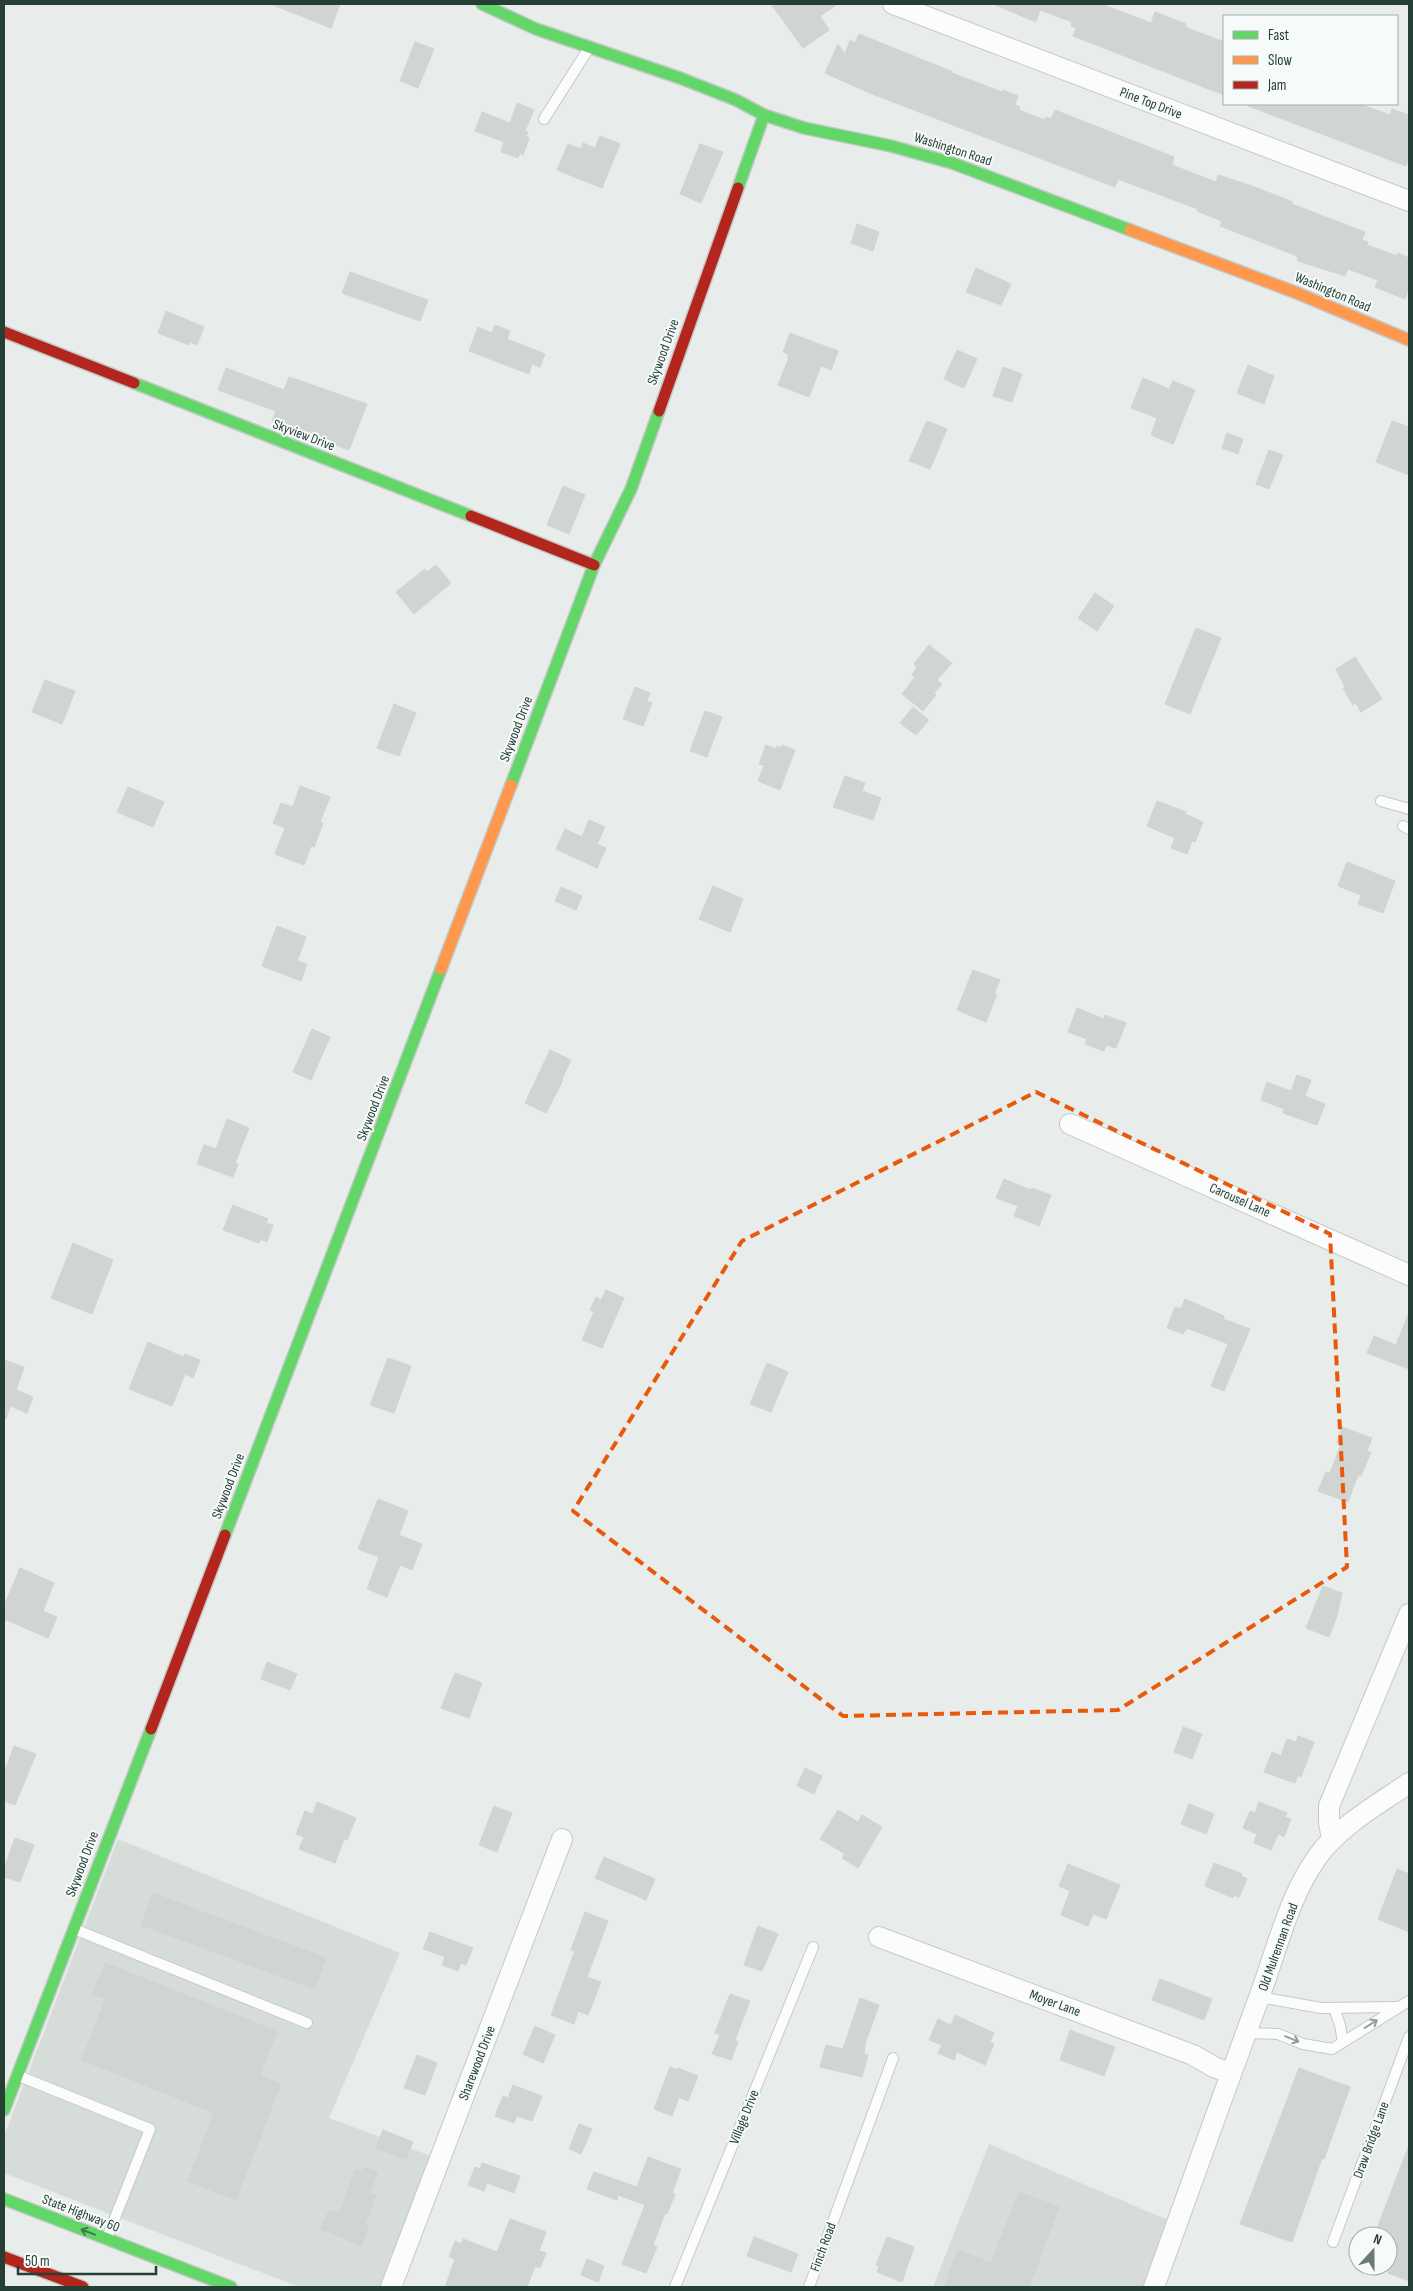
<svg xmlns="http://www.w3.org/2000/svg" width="1413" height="2291" font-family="'Sofia Sans Condensed',sans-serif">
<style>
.built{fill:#d6ddd9}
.building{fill:#d0d5d2;stroke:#d0d5d2}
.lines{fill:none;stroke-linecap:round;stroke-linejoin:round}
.lane-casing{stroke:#c5c9c7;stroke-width:12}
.street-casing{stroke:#c5c9c7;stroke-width:22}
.fast-casing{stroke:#c3c9c7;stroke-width:14}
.slow-casing{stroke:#c3c9c7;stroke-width:14}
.jam-casing{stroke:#c3c9c7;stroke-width:14}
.lane{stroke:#fcfcfc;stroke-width:10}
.street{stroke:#fcfcfc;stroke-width:20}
.fast{stroke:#63d668;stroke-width:11}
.slow{stroke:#ff974d;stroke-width:11}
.jam{stroke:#b3261e;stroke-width:11}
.oneway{stroke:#909e98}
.oneway2{stroke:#3e7b49}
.marked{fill:none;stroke:#e8590c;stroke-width:4;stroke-dasharray:10 6;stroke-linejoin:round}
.labels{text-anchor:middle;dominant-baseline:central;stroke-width:4;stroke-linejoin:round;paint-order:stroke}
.street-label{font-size:14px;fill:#253f35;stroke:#f6faf8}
</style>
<rect width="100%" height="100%" fill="#e8ecea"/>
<!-- built -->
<path class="built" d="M 118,1839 L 400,1953 L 329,2118 L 431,2156 L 381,2287 L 299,2287 L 4,2173 L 4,2136 Z
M 989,2144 L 1168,2220 L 1144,2287 L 933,2287 Z"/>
<!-- building -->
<path class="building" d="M 271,4 L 340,4 L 331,28 Z
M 771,4 L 838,4 L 820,16 L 829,30 L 803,48 Z
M 993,4 L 1101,4 L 1151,23 L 1155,12 L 1186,24 L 1185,27 L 1224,42 L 1224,95 L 1073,36 L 1076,28 L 1071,26 L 1072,22 L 1040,10 L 1036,22 Z
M 859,34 L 953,72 L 952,73 L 1002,92 L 1003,90 L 1018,96 L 1015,105 L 1020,107 L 1019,110 L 1045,120 L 1046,117 L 1051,119 L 1055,110 L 1174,157 L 1172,165 L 1216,182 L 1218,175 L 1252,186 L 1293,202 L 1292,204 L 1365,232 L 1362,240 L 1368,242 L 1367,245 L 1397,256 L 1398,253 L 1409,258 L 1409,287 L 1405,299 L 1375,287 L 1378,280 L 1348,269 L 1345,276 L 1298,261 L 1297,256 L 1220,226 L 1222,221 L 1197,211 L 1198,209 L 1118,179 L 1115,187 L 872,94 L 825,73 L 838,44 L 845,54 L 850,40 L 855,43 Z
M 415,42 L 434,49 L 418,88 L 400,81 Z
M 517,103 L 534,110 L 525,131 L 528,132 L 526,136 L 529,138 L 523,155 L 520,153 L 518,158 L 501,152 L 504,142 L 475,131 L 482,112 L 510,123 Z
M 1248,104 L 1359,104 L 1390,115 L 1392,109 L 1409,115 L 1409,158 L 1406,166 L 1248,106 Z
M 600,136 L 620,144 L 602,188 L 557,170 L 568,144 L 581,149 L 583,143 L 595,148 Z
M 700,144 L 723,152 L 701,203 L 680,194 Z
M 857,224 L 879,232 L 873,251 L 851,243 Z
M 976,268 L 1011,284 L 1001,305 L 966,292 Z
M 350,272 L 428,300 L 420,321 L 342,293 Z
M 166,311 L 204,327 L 197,345 L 190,342 L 189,345 L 158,333 Z
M 495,325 L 510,331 L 507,339 L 545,354 L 540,367 L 532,364 L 529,374 L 469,351 L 478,327 L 492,333 Z
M 790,333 L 838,351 L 831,370 L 821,366 L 809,397 L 778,385 L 788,360 L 788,354 L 783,352 Z
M 957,350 L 977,359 L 964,388 L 944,379 Z
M 1248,365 L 1274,376 L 1264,404 L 1237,393 Z
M 1003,367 L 1022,374 L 1012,402 L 993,396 Z
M 226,368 L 284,390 L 289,377 L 367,404 L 349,450 L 272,421 L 276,411 L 218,390 Z
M 1143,378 L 1169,389 L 1173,381 L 1195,390 L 1173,444 L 1151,435 L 1157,418 L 1131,408 Z
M 927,421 L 947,429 L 930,469 L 909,461 Z
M 1392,421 L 1409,427 L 1409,475 L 1376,462 Z
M 1227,433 L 1243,439 L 1238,454 L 1222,448 Z
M 1269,450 L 1283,455 L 1269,489 L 1256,484 Z
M 563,486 L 585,495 L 569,534 L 547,525 Z
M 436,565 L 451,583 L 414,614 L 396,592 L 425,569 L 427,572 Z
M 1095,593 L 1114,606 L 1097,631 L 1078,618 Z
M 1196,628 L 1221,638 L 1190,714 L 1165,704 Z
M 929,645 L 952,663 L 937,680 L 942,684 L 934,693 L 936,695 L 923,711 L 902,694 L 915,677 L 912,675 L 917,667 L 914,664 Z
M 1355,657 L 1382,699 L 1361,712 L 1356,703 L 1353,705 L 1343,688 L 1345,687 L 1336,669 Z
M 45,680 L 75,691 L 62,724 L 32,712 Z
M 635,687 L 650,693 L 647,701 L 652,703 L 643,726 L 623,719 Z
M 394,704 L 416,713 L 399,756 L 377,748 Z
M 913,707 L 929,720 L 916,735 L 900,723 Z
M 705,711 L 722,717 L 707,757 L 690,751 Z
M 766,745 L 776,749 L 777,746 L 781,748 L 782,745 L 795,750 L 780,790 L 758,781 L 764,765 L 759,764 Z
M 845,776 L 865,783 L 862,791 L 881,798 L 873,820 L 833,807 Z
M 300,786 L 330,797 L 320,822 L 323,823 L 314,847 L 311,846 L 304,865 L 275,854 L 285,828 L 273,823 L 281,803 L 293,807 Z
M 128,787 L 164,802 L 153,827 L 117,812 Z
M 1157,801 L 1186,812 L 1185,814 L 1203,822 L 1195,842 L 1192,841 L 1187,854 L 1171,848 L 1175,838 L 1147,826 Z
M 589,820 L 605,827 L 597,844 L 606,848 L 597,868 L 556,849 L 565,829 L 582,837 Z
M 1347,862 L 1395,881 L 1383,913 L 1358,904 L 1361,895 L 1338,886 Z
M 713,886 L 743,899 L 730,932 L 699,919 Z
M 561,887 L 582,896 L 576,910 L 555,901 Z
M 277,926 L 306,937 L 297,961 L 307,964 L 301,981 L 262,966 Z
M 973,970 L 1000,980 L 994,994 L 997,994 L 986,1022 L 957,1010 Z
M 1077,1008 L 1104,1019 L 1105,1015 L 1126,1023 L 1116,1048 L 1106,1045 L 1104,1051 L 1085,1044 L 1087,1039 L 1068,1032 Z
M 312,1029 L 330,1037 L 311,1080 L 293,1072 Z
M 550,1050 L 571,1060 L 562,1079 L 563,1080 L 546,1113 L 525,1103 Z
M 1297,1075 L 1311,1080 L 1305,1096 L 1325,1104 L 1317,1125 L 1283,1113 L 1284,1109 L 1261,1100 L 1267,1082 L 1291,1091 Z
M 227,1119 L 249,1128 L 235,1163 L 238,1164 L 233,1177 L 197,1164 L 204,1145 L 216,1149 Z
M 1004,1179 L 1031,1190 L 1032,1188 L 1051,1195 L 1039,1226 L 1014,1216 L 1018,1206 L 996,1198 Z
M 233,1205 L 268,1219 L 266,1223 L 273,1225 L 267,1242 L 260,1239 L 259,1243 L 223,1230 Z
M 73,1243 L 113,1260 L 92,1314 L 51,1298 Z
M 606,1290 L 624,1298 L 602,1348 L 582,1340 L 594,1312 L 590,1310 L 596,1297 L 601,1300 Z
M 1185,1299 L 1224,1316 L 1223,1319 L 1250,1329 L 1224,1391 L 1211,1386 L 1228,1344 L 1187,1328 L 1183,1334 L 1167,1328 L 1175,1307 L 1181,1309 Z
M 1408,1315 L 1409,1369 L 1367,1353 L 1374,1336 L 1396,1345 Z
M 148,1342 L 184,1357 L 185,1354 L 200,1360 L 193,1378 L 185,1374 L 172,1406 L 129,1389 Z
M 388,1358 L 411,1366 L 394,1413 L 370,1405 Z
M 4,1360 L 24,1367 L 16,1390 L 33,1397 L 27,1413 L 10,1406 L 6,1419 L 4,1418 Z
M 767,1363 L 788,1372 L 771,1412 L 750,1404 Z
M 1342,1427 L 1372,1438 L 1367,1451 L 1371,1452 L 1361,1476 L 1358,1475 L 1348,1502 L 1318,1491 L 1326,1472 L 1330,1473 L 1341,1444 L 1337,1443 Z
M 378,1499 L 408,1511 L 399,1535 L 422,1544 L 412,1570 L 400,1565 L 387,1597 L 367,1589 L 379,1557 L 358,1549 Z
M 20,1568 L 54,1583 L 43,1611 L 57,1617 L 48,1638 L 4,1619 L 4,1606 Z
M 1323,1586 L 1342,1593 L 1337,1616 L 1329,1637 L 1306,1628 Z
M 267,1662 L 297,1674 L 290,1690 L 261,1679 Z
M 455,1673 L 482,1683 L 469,1718 L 441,1708 Z
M 1183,1727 L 1202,1734 L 1192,1759 L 1174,1752 Z
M 1298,1736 L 1314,1742 L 1301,1777 L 1298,1775 L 1295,1783 L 1264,1772 L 1272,1752 L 1281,1756 L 1287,1739 L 1296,1742 Z
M 14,1746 L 36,1754 L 15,1805 L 4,1801 L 4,1773 Z
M 805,1768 L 822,1776 L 814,1794 L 797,1786 Z
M 317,1802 L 356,1818 L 347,1840 L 344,1839 L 335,1863 L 299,1849 L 304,1837 L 296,1834 L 305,1811 L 313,1814 Z
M 1259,1802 L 1287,1813 L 1285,1817 L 1291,1819 L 1284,1837 L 1278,1834 L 1271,1850 L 1254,1843 L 1257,1834 L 1243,1828 L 1250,1811 L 1255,1813 Z
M 1189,1804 L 1214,1814 L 1206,1834 L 1181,1824 Z
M 494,1806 L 512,1813 L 497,1852 L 479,1845 Z
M 838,1810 L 858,1822 L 862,1815 L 882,1827 L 858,1868 L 842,1858 L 845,1854 L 820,1839 Z
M 15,1838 L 34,1845 L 20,1882 L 4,1877 L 4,1868 Z
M 604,1857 L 655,1879 L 646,1900 L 595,1878 Z
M 1214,1863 L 1242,1874 L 1241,1876 L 1247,1879 L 1239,1897 L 1234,1895 L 1233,1898 L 1205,1886 Z
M 1068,1864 L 1120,1885 L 1106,1919 L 1093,1914 L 1088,1926 L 1061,1915 L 1070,1891 L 1059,1886 Z
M 1397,1869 L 1409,1874 L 1409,1932 L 1378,1919 Z
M 153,1893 L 326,1958 L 314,1989 L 141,1925 Z
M 585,1912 L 608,1921 L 587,1977 L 601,1982 L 588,2015 L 578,2011 L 574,2024 L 551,2015 L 575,1951 L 571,1950 Z
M 758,1926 L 778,1934 L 762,1971 L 744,1965 Z
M 430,1932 L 473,1948 L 466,1965 L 461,1963 L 458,1971 L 442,1965 L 445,1957 L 423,1949 Z
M 105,1963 L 277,2031 L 260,2076 L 281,2084 L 236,2200 L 188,2181 L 214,2113 L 82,2060 L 105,1999 L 93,1994 Z
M 1160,1979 L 1212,1999 L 1204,2020 L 1152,2000 Z
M 730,1994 L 750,2001 L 735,2040 L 738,2042 L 731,2060 L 712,2054 L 720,2035 L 715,2033 Z
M 860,1998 L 879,2005 L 865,2044 L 864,2054 L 868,2055 L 862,2077 L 820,2067 L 826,2045 L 843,2049 Z
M 955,2015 L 994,2033 L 990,2042 L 994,2044 L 985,2065 L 957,2052 L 954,2060 L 938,2053 L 942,2045 L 929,2040 L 938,2019 L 951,2025 Z
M 535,2026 L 555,2035 L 543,2063 L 523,2054 Z
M 1070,2030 L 1115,2047 L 1104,2076 L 1060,2060 Z
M 417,2055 L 437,2063 L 425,2095 L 404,2088 Z
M 670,2067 L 678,2070 L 678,2068 L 698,2076 L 688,2101 L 679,2097 L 672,2116 L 654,2109 Z
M 1299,2068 L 1350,2087 L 1324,2159 L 1322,2158 L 1292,2242 L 1240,2224 Z
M 513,2085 L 542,2096 L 532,2121 L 517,2116 L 514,2123 L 495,2116 L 503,2096 L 508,2098 Z
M 579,2124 L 592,2129 L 581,2154 L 569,2149 Z
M 383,2130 L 413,2142 L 406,2159 L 376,2148 Z
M 1408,2148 L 1409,2148 L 1409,2281 L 1388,2273 L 1388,2236 L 1374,2236 Z
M 648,2157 L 681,2169 L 672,2193 L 675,2194 L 667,2214 L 665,2213 L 653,2245 L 657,2247 L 646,2273 L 622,2264 L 645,2205 L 618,2195 L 617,2200 L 587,2189 L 594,2172 L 637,2187 Z
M 482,2163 L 520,2176 L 514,2193 L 487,2183 L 484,2191 L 468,2185 L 475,2167 L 480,2169 Z
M 363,2167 L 378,2172 L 370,2193 L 376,2195 L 365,2225 L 369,2227 L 361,2246 L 321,2229 L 329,2210 L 339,2214 L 355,2170 L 362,2172 Z
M 1019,2192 L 1059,2207 L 1029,2287 L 944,2287 L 958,2250 L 991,2263 Z
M 510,2219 L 546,2232 L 539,2251 L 546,2253 L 540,2268 L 535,2266 L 527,2287 L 445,2287 L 455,2259 L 449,2257 L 455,2241 L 461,2244 L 463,2239 L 497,2252 Z
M 754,2237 L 798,2254 L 791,2272 L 747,2256 Z
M 887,2237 L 914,2247 L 902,2282 L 877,2272 L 879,2266 L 876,2265 Z
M 587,2259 L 604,2266 L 598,2282 L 581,2275 Z"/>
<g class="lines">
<defs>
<path id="lane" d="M 544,119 L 589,48
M 1381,801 L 1409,809
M 1403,826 L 1409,829
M 74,1929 L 307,2023
M 1259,1997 L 1321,2008 L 1397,2007
M 1334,2008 L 1340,2025 L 1343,2042
M 1244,2033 L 1278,2034 L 1303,2044 L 1332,2049 L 1409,2001
M 19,2076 L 150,2129 L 107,2238
M 1333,2242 L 1409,2037
M 675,2287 L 813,1947
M 809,2287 L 893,2058"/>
<path id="street" d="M 893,4 L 1409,201
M 1070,1124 L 1409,1275
M 1332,1839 L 1329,1822 L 1329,1806 L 1409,1614
M 879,1937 L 1193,2055 L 1214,2067 L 1230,2073
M 391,2287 L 562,1839
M 1154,2287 C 1189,2190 1224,2092 1260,1995 C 1277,1949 1289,1896 1318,1856 C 1341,1825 1377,1805 1409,1783"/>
<path id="fast" d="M 482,4 L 536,29 L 680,78 L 736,100 L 764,115 L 804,128 L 891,146 L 952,163 L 1130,230
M 738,188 L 764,115
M 134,383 L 471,516
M 511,785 L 594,565 L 631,489 L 659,411
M 225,1535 L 441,969
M 4,2110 L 151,1729
M 4,2199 L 231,2287"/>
<path id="slow" d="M 1130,230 L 1297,293 L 1409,340
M 441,969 L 511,785"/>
<path id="jam" d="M 4,332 L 134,383
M 659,411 L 738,188
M 471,516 L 594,565
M 151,1729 L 225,1535
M 4,2257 L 83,2287"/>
</defs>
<!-- lane casing -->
<use href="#lane" class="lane-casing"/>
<!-- street casing -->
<use href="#street" class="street-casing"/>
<!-- fast casing -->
<use href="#fast" class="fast-casing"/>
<!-- slow casing -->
<use href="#slow" class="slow-casing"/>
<!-- jam casing -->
<use href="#jam" class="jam-casing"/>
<!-- lane -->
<use href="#lane" class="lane"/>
<!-- street -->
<use href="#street" class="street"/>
<!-- fast -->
<use href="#fast" class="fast"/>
<!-- slow -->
<use href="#slow" class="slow"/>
<!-- jam -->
<use href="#jam" class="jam"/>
</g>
<!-- one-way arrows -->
<defs><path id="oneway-shaft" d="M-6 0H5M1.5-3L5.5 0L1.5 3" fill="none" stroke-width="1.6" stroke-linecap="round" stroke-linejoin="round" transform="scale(1.25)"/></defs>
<g class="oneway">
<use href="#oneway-shaft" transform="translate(1371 2024) rotate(-32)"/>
<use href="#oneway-shaft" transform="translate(1292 2039) rotate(22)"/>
</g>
<use class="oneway2" href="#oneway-shaft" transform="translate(88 2232) rotate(-159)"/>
<!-- marked area -->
<path class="marked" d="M 1036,1092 L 1330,1234 L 1347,1567 L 1118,1710 L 843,1716 L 573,1511 L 742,1241 Z"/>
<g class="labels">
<!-- street labels -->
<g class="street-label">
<text transform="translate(1151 103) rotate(21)">Pine Top Drive</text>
<text transform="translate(953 149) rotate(18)">Washington Road</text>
<text transform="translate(1333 292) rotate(23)">Washington Road</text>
<text transform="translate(663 352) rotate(-70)">Skywood Drive</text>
<text transform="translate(304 435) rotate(21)">Skyview Drive</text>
<text transform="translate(516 729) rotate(-69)">Skywood Drive</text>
<text transform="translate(373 1108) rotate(-69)">Skywood Drive</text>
<text transform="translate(1240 1200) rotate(24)">Carousel Lane</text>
<text transform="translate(228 1486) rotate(-69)">Skywood Drive</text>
<text transform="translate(82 1864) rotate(-69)">Skywood Drive</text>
<text transform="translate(1278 1947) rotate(-70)">Old Mulrennan Road</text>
<text transform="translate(1055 2003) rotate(20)">Moyer Lane</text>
<text transform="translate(477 2063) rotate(-69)">Sharewood Drive</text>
<text transform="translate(744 2117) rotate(-68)">Village Drive</text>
<text transform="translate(1371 2140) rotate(-70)">Draw Bridge Lane</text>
<text transform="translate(81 2213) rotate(21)">State Highway 60</text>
<text transform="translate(823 2247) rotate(-70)">Finch Road</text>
</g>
</g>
<!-- border -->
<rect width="1413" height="2291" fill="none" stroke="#253f35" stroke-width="10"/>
<!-- legend -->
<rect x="1223" y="15" width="175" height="90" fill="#f6faf8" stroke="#a2afaa"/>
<rect x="1233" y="31" width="25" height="8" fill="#63d668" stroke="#a2afaa"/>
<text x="1268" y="40" font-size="15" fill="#253f35">Fast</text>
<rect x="1233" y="56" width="25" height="8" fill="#ff974d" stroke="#a2afaa"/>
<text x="1268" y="65" font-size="15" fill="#253f35">Slow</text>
<rect x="1233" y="81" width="25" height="8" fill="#b3261e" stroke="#a2afaa"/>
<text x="1268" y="90" font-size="15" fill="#253f35">Jam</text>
<!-- north arrow -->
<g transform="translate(1373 2251) rotate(21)"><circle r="24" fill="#f6faf8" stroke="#a2afaa"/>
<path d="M0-4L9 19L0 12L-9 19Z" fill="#697c74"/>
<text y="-8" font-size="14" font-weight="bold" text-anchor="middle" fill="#253f35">N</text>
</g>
<!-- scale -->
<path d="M18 2266v8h138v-8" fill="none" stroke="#253f35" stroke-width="2.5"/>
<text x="25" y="2266" font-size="15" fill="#253f35" stroke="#f6faf8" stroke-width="4" paint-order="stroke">50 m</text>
</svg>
